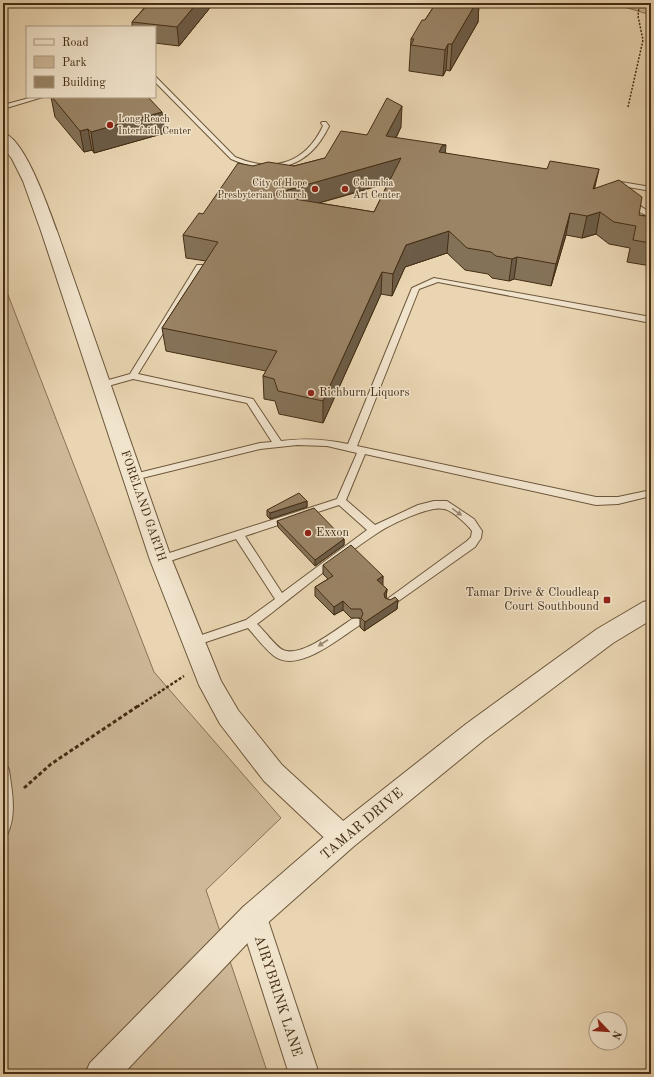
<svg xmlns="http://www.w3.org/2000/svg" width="654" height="1077" font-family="'Old Standard TT',serif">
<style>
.green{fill:#cdb897;stroke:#887255}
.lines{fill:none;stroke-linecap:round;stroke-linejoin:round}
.service-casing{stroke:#6d573b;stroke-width:2}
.minor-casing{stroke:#6d573b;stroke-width:2}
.tertiary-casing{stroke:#6d573b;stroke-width:2}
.path-far2{stroke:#442d13;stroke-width:1.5;stroke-dasharray:2 1.5;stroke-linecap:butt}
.path-far1{stroke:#442d13;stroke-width:2.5;stroke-dasharray:3 2;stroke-linecap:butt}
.path{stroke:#442d13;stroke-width:3;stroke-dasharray:4 2.5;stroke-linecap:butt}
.service{fill:#f1e4cd;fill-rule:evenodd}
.minor{fill:#f1e4cd;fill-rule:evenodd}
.tertiary{fill:#f1e4cd;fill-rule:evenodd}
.wall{fill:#847258;stroke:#442d13;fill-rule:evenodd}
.shaded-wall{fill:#6c5c47;stroke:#442d13}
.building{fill:#9a8466;stroke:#442d13;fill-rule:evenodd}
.oneway{fill:#9a8870}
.poi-dot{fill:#8f2418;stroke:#f1e4cd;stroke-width:1.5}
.labels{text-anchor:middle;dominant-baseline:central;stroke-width:3;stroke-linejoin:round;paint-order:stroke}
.far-poi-label{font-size:10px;fill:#442d13;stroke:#f1e4cd;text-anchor:start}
.poi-label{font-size:12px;fill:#442d13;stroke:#f1e4cd;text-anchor:start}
.street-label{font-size:12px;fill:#442d13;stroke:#f1e4cd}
.near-street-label{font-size:14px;fill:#442d13;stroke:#f1e4cd}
</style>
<rect width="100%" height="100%" fill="#e9d5b2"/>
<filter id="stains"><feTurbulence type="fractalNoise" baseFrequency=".005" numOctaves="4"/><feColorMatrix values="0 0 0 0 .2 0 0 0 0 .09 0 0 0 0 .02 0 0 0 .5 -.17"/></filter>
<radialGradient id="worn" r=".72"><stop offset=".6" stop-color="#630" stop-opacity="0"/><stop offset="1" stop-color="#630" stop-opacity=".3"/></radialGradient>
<!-- green -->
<path class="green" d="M 611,3 L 651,3 L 651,15 Z
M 3,282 L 154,672 L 281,818 L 206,890 L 268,1074 L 3,1074 Z"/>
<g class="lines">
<defs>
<path id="service" d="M 155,76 L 235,157 C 273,173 305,164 323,126 L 321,123 L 322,122 L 326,122 L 329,126 C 309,169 272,177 231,159 L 155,82 Z
M 33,97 L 43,97 L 3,109 L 3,105 Z
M 621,182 L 651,187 L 651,191 L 628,187 C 631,200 639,207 651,212 L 651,217 C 635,212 624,201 620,184 Z
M 197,265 L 203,265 L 204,267 L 138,374 L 253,399 L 281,441 C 304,438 325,439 348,444 L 412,288 L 434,278 L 651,317 L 651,323 L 438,282 L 419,289 L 357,446 L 596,497 L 618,497 L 651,490 L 651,496 L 618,504 L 596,505 L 365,454 L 346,500 L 375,525 L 418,505 L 434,501 L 447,501 L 474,519 L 482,531 L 481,538 L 475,547 L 390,607 L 386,606 L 385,603 L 386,600 L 467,541 L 471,537 L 472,531 C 468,525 452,510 444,509 C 430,505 389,525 376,534 C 335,561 297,594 257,624 C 264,630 276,647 283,650 C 301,658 337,629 352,619 L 356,618 L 360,619 L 361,622 L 360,625 C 339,638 298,674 274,656 C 264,648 256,637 248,628 L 194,646 L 190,645 L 189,642 L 190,639 L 246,620 L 275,599 L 236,539 L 161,564 L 157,563 L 156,560 L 157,557 L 337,499 L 357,453 L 327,446 L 297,445 L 260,449 L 134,480 L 131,479 L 129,477 L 131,475 L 134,474 L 260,443 L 272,442 L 247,403 L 133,379 L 101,388 L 97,385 L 98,383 L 130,374 ZM 339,505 L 367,530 L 282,593 L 245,536 Z
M 3,765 L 7,766 L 9,770 C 12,792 17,814 7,835 L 3,837 Z"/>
<path id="minor" d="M 3,133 C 25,138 49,210 57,231 L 172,560 L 221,681 L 238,710 L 282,765 L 352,829 L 356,838 L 352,847 L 343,850 L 334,847 L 264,781 L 220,724 L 199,685 L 150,560 L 41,231 L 23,181 L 12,159 L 3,147 Z
M 253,903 L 263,907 L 267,917 L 319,1074 L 289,1074 L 239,917 L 243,907 Z"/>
<path id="tertiary" d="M 651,600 L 651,620 L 613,643 L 484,740 L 353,847 L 263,927 L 123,1074 L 85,1074 L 90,1063 L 243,907 L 333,829 L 466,724 L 597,629 L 643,602 Z"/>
</defs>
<!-- service casing -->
<use href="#service" class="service-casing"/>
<!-- minor casing -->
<use href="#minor" class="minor-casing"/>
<!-- tertiary casing -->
<use href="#tertiary" class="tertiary-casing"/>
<!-- path-far2 -->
<path class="path-far2" d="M 628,107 L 643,40 L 638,16 L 639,7 L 642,3"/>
<!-- path-far1 -->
<path class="path-far1" d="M 137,707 L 184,676"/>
<!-- path -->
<path class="path" d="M 24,788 L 51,764 L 138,706"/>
<!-- service -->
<use href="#service" class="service"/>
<!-- minor -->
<use href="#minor" class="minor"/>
<!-- tertiary -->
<use href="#tertiary" class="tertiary"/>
</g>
<!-- wall -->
<path class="wall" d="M 144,3 L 213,3 L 213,4 L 179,46 L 155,43 L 155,27 L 132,27 L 132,22 L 145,7 Z
M 436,3 L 479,3 L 478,22 L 450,71 L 446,70 L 443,76 L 409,71 L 411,39 L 425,20 Z
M 51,97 L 165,133 L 94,153 L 92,150 L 84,152 L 55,117 Z
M 401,127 L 396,138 L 445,153 L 595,188 L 639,215 L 651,217 L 651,266 L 627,262 L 630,248 L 609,244 L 596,234 L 582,238 L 566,235 L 551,286 L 514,279 L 509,281 L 492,278 L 488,274 L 465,270 L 447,253 L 405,267 L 392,296 L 381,294 L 323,423 L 279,414 L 275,401 L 264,399 L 263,376 L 266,371 L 166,351 L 162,328 L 206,261 L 186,258 L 183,235 L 203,214 L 253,166 L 294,166 L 325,158 L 367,135 ZM 388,183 L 374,212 L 319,203 L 344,196 Z
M 307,501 L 307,507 L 270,519 L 267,516 L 267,510 Z
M 277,521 L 344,539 L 344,545 L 315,566 L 278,527 Z
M 323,565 L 383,576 L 382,585 L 387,589 L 386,598 L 390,600 L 398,600 L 397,609 L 364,631 L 360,627 L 360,618 L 351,618 L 343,610 L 334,615 L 315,596 L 315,587 L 328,579 L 323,574 Z"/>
<!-- shaded-wall -->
<path class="shaded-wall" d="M 197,3 L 213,3 L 213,4 L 179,46 L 177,27 Z
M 476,3 L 479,3 L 478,22 L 450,71 L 452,44 Z
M 448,44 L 446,70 L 443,76 L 445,50 Z
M 402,106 L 401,127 L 385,158 L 386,136 Z
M 162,112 L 165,133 L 94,153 L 91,132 Z
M 88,129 L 92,150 L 84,152 L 80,131 Z
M 446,145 L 444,167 L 439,152 L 442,146 Z
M 401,158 L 400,179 L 271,217 L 270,195 Z
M 599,169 L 594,191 L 593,189 Z
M 600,212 L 596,234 L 582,238 L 587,216 Z
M 570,213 L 566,235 L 551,286 L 556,264 Z
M 449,231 L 447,253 L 405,267 L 392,296 L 393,274 L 406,245 Z
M 517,257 L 514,279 L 509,281 L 512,259 Z
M 382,272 L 381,294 L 323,423 L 323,401 Z
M 307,501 L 307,507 L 270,519 L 270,513 Z
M 344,539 L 344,545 L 315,566 L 315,560 Z
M 383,576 L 383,585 L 376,589 L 377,580 Z
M 387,589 L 386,598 L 384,603 L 384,594 Z
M 398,600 L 397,609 L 364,631 L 365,622 Z
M 343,601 L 343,610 L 334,615 L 334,607 Z"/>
<!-- building -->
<path class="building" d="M 149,3 L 197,3 L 177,27 L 132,22 Z
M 436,3 L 476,3 L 452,44 L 448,44 L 445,50 L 411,45 L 414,39 L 411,39 L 422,20 L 425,20 Z
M 52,97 L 148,97 L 162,112 L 91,132 L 88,129 L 80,131 Z
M 387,98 L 402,106 L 386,136 L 446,145 L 442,146 L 439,152 L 547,169 L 550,161 L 599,169 L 593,189 L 619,180 L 642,197 L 639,215 L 651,217 L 651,243 L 633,240 L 636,226 L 614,222 L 600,212 L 587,216 L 570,213 L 556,264 L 517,257 L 512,259 L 496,256 L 491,252 L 467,248 L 449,231 L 406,245 L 393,274 L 382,272 L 323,401 L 278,391 L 274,379 L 263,376 L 277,351 L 162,328 L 218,242 L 183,235 L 199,213 L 203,214 L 238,163 L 253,166 L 268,162 L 294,166 L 325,158 L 341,131 L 367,135 ZM 401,158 L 374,212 L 270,195 Z
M 299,493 L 307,501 L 270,513 L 267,510 Z
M 314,508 L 344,539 L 315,560 L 277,521 Z
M 351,545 L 383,576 L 377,580 L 387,589 L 384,594 L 385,598 L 390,600 L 395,597 L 398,600 L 365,622 L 361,618 L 363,614 L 361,609 L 351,609 L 343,601 L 334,607 L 315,587 L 333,576 L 323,565 Z"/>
<!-- one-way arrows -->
<defs><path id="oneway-solid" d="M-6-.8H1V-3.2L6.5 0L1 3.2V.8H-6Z"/></defs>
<g class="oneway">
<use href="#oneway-solid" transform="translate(457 512) rotate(36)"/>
<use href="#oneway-solid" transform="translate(323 643) rotate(147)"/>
</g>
<!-- markers -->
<g class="poi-dot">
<circle cx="110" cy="125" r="4"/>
<circle cx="315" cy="189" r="4"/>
<circle cx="345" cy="189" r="4"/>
<circle cx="311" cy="393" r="4"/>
<circle cx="308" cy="533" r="4"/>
<rect x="603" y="596" width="8" height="8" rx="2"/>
</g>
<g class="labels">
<!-- far-poi labels -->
<g class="far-poi-label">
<text x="118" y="119">Long Reach<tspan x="118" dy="12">Interfaith Center</tspan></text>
<text x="307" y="183" text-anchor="end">City of Hope<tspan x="307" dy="12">Presbyterian Church</tspan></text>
<text x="353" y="183">Columbia<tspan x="353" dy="12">Art Center</tspan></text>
</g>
<!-- poi labels -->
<g class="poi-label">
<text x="319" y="393">Richburn Liquors</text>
<text x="316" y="533">Exxon</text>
<text x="599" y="593" text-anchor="end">Tamar Drive &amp; Cloudleap<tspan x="599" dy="14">Court Southbound</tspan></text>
</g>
<!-- street labels -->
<g class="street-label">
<text transform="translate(143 506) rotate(71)">FORELAND GARTH</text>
</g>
<!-- near-street labels -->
<g class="near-street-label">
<text transform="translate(362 824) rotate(-40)">TAMAR DRIVE</text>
<text transform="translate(278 996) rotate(72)">AIRYBRINK LANE</text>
</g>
</g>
<!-- margin -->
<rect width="654" height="1077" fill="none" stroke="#e9d5b2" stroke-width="16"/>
<rect x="4" y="4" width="646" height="1069" fill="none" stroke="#442d13" stroke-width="2"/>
<rect x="8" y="8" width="638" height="1061" fill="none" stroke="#442d13"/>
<!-- legend -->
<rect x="26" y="26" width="130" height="72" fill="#f1e4cd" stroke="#ac9b83"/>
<rect x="34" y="39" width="20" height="6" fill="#f1e4cd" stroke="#ac9b83"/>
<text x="62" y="46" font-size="12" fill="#442d13">Road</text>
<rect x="34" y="56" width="20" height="12" fill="#cdb897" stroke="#ac9b83"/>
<text x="62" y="66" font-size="12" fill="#442d13">Park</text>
<rect x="34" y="76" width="20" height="12" fill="#9a8466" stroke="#ac9b83"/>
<text x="62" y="86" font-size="12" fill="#442d13">Building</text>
<!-- north arrow -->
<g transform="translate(608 1031) rotate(115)"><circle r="19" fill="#f1e4cd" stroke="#ac9b83"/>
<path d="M0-3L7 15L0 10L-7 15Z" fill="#8f2418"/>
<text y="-6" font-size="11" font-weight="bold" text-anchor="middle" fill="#442d13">N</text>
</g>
<rect width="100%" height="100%" filter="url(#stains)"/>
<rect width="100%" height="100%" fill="url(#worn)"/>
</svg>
